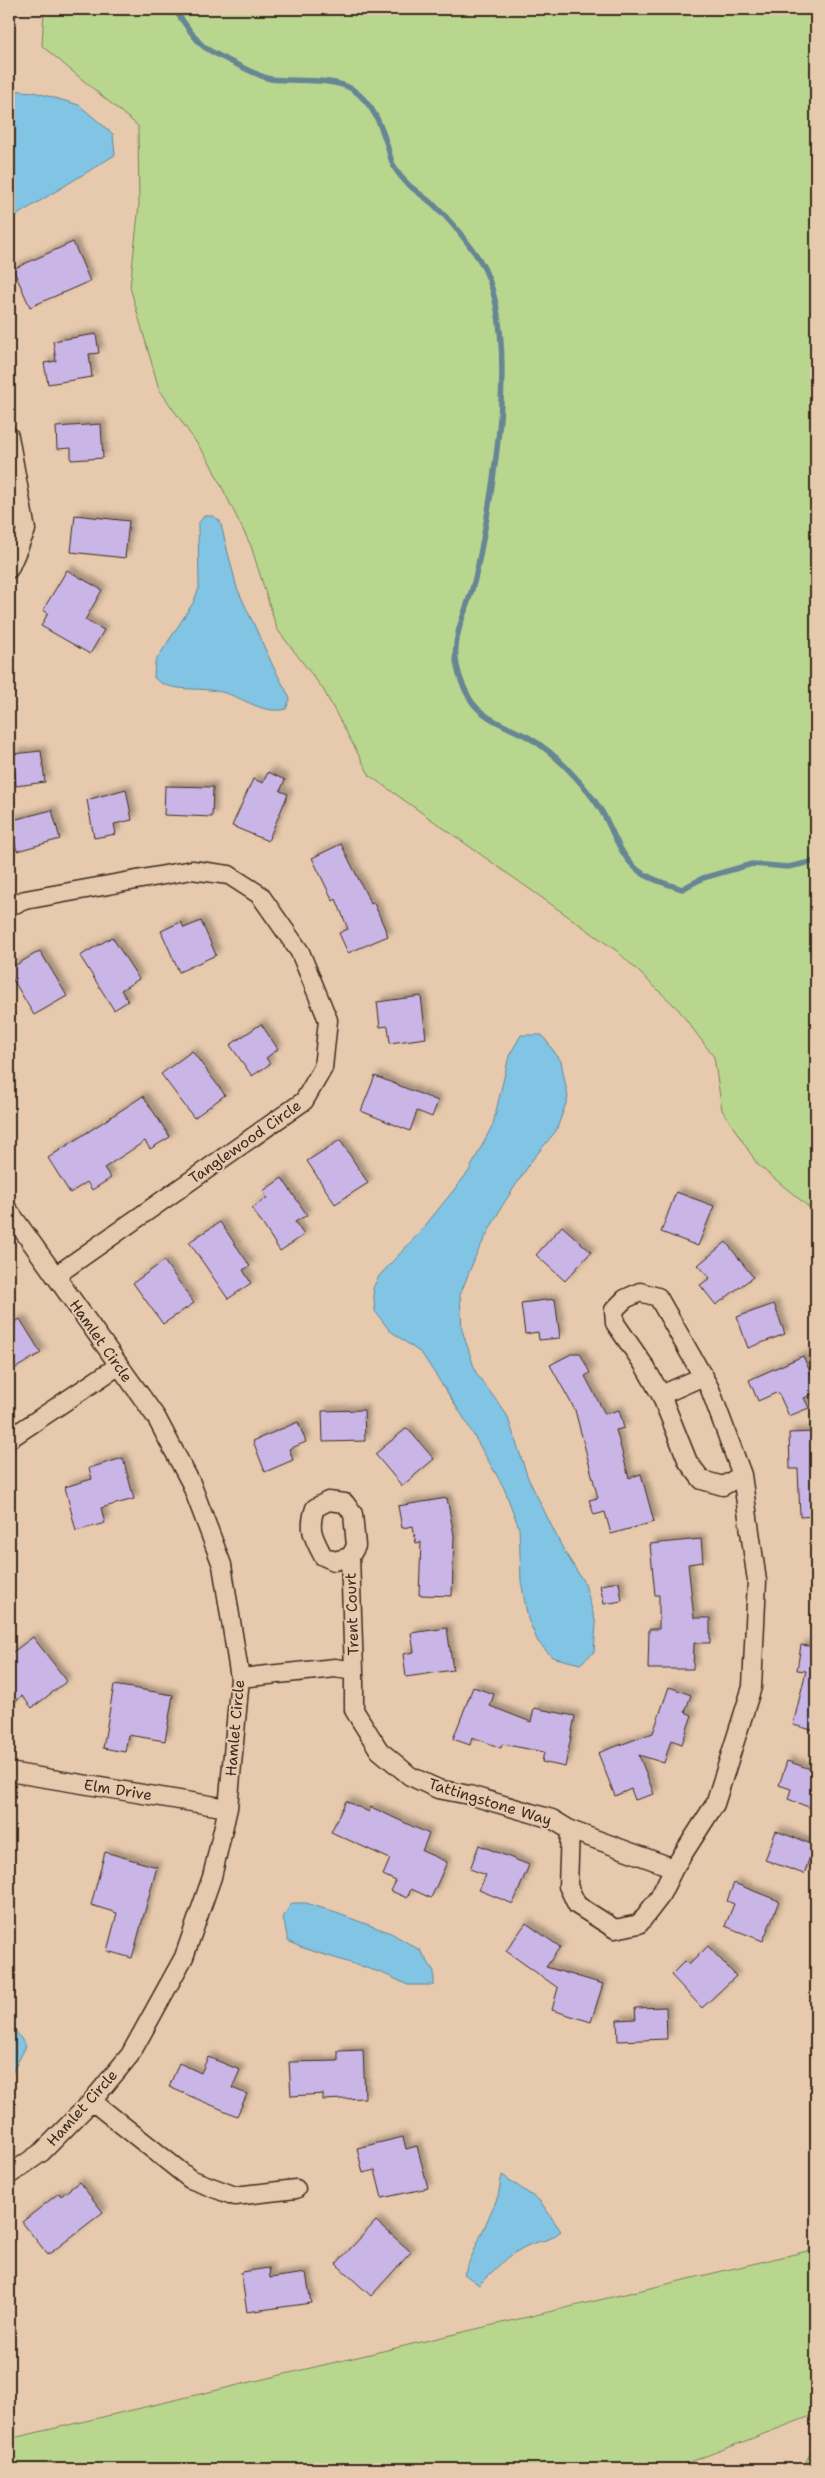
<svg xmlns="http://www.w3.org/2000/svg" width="825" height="2478" font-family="'Shantell Sans',sans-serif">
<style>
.green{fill:#b9d68f;stroke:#7a8056}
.water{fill:#82c4e3;stroke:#668694}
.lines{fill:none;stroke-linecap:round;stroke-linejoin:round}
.stream{stroke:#668694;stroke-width:5.5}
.building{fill:#c9b6e6;stroke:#3b2a1e;filter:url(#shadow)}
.street-casing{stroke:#3b2a1e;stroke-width:21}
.street{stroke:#e7caae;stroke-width:18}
.labels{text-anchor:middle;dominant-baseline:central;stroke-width:4;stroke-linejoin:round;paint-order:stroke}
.street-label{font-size:15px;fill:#3b2a1e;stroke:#e7caae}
</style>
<defs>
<filter id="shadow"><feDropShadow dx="4.5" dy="-4.5" stdDeviation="2.5" flood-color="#0004"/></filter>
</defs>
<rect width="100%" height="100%" fill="#e7caae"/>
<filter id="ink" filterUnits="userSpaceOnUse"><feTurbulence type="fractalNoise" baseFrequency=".02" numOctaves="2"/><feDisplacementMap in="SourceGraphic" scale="10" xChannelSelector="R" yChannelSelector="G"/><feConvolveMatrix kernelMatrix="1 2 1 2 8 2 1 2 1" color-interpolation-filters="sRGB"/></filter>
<g filter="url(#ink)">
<!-- green -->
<path class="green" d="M 44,9 L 816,9 L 816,1213 L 758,1165 L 722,1110 L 714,1057 L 678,1009 L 617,951 L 370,776 L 323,689 L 277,629 L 251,546 L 209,461 L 159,389 L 130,287 L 139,205 L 138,126 L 42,46 Z
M 816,2249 L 816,2414 L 672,2469 L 9,2469 L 9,2439 Z
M 816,2439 L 816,2469 L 803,2469 Z"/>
<!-- water -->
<path class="water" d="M 9,90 L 34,92 L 79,105 L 113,134 L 115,155 L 9,220 Z
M 204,516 L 213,516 L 220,521 L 237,588 L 273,666 L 290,698 L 286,709 C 262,715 244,697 221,692 C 198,686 173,694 154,678 L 155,662 L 193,603 L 199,588 L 198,524 Z
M 521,1035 L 542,1035 L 561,1061 L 568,1098 L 556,1131 L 533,1159 L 502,1206 L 476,1255 L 460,1295 L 462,1330 L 476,1373 L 507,1415 L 528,1478 L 563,1549 L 585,1584 L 596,1624 L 594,1652 L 580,1664 L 552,1657 L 538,1642 L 528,1619 L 521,1581 L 519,1528 L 504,1488 L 462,1415 L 422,1354 L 389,1330 L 375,1311 L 373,1288 L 379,1276 L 420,1232 L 469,1171 L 493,1124 L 509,1056 Z
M 292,1903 L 306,1903 L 328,1910 L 391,1933 L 420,1950 L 434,1971 L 434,1985 L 408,1985 L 382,1973 L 300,1947 L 288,1941 L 283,1917 Z
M 9,2021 L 26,2046 L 9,2079 Z
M 502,2175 L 540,2201 L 561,2231 C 547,2243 543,2239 529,2245 C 510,2253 493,2271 479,2285 L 464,2274 L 498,2196 Z"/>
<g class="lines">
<!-- stream -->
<path class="stream" d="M 174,9 C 183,20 192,36 203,46 C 210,52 262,78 271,79 C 293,82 333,77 352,89 C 373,103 381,125 388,148 C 390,155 391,163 396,170 C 407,187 419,192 434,205 C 450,220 467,241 479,259 C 523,329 493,491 477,570 C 466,623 439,645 470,699 C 482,719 509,727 528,737 C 547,748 563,763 577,779 C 587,790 598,804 605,817 C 615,836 621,857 639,871 C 651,880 667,884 682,889 L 703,878 L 752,864 L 788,867 L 816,861"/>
</g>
<!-- building -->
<path class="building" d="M 73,242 L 90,281 L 30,307 L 13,269 Z
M 96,334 L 99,353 L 89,354 L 92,377 L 48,384 L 44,363 L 56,361 L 53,341 Z
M 101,424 L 103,458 L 71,460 L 71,448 L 57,449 L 56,427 Z
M 75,515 L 129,521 L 125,558 L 71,552 Z
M 67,570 L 102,590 L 85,620 L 104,630 L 90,654 L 41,626 L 48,613 L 43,610 Z
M 41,751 L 45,782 L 16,786 L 13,754 Z
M 268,772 L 285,780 L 280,791 L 288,794 L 268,841 L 232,826 L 253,779 L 263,783 Z
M 165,786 L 213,787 L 212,817 L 164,815 Z
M 126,789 L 132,820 L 114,824 L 116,834 L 94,838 L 87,800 Z
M 52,810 L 60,839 L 17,851 L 9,821 Z
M 341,844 L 371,904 L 374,903 L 388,936 L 348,953 L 339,933 L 348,929 L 336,899 L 333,901 L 312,858 Z
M 201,921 L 216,955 L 179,972 L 161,931 L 181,922 L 184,928 Z
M 112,937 L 139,979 L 121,990 L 128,1001 L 114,1010 L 80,956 Z
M 40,951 L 67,996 L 34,1015 L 9,973 L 9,969 Z
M 421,996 L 426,1038 L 390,1043 L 388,1026 L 380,1027 L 377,1002 Z
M 261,1024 L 278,1049 L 266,1058 L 270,1064 L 252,1076 L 230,1045 Z
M 192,1051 L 225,1095 L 194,1118 L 161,1074 Z
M 375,1076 L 438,1101 L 432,1117 L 417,1111 L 410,1131 L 361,1111 Z
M 143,1096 L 170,1137 L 150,1149 L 145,1141 L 104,1168 L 111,1178 L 92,1190 L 87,1182 L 70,1193 L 48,1158 Z
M 340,1140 L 368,1183 L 335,1204 L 307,1161 Z
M 282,1178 L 307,1215 L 295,1222 L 304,1235 L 280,1251 L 252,1208 L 267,1198 L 263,1191 Z
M 676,1192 L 714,1206 L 698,1246 L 661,1232 Z
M 220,1222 L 250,1266 L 243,1270 L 251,1283 L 228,1299 L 189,1242 Z
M 562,1226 L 591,1252 L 565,1281 L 536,1255 Z
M 726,1242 L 753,1277 L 716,1305 L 700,1285 L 710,1278 L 698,1265 Z
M 164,1261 L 194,1303 L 163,1324 L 133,1283 Z
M 555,1299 L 560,1338 L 539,1340 L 538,1332 L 525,1334 L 521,1303 Z
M 774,1304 L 785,1334 L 748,1348 L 737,1317 Z
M 20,1319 L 41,1353 L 9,1372 L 9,1326 Z
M 573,1353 L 580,1353 L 590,1373 L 585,1376 L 605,1414 L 619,1410 L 624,1428 L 616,1430 L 629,1478 L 641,1474 L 654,1522 L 611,1534 L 605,1512 L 594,1515 L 589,1500 L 598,1498 L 575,1410 L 550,1365 Z
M 803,1356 L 816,1385 L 816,1392 L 804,1398 L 809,1408 L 789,1416 L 778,1392 L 758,1401 L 749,1380 Z
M 364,1410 L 365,1441 L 323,1442 L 322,1411 Z
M 298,1422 L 306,1442 L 289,1449 L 293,1460 L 265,1472 L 253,1441 Z
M 407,1428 L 434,1459 L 402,1486 L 375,1454 Z
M 816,1432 L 816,1516 L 800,1517 L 798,1469 L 790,1469 L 789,1433 Z
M 123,1458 L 134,1499 L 101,1508 L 105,1523 L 76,1531 L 65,1487 L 92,1479 L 89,1468 Z
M 447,1498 L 454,1535 L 452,1596 L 419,1595 L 421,1542 L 416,1543 L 413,1526 L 402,1528 L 398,1506 Z
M 701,1539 L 703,1562 L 688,1564 L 694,1618 L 710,1618 L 710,1643 L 694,1643 L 693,1669 L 648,1669 L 649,1629 L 659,1629 L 659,1595 L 655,1595 L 650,1544 Z
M 619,1582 L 622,1601 L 604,1604 L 600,1585 Z
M 447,1628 L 453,1670 L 406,1677 L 403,1654 L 414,1652 L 411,1633 Z
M 33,1637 L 67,1681 L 32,1708 L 22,1696 L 9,1706 L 9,1655 Z
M 801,1645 L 816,1647 L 816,1731 L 793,1725 L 806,1671 L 797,1670 Z
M 114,1685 L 173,1695 L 165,1741 L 128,1735 L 125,1752 L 103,1748 Z
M 473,1687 L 494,1694 L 490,1706 L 531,1722 L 534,1708 L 575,1716 L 565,1767 L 542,1762 L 544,1752 L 502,1744 L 501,1748 L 472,1737 L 470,1745 L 453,1739 Z
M 669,1687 L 691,1695 L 685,1712 L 692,1715 L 682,1744 L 671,1740 L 664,1763 L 639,1755 L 654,1794 L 635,1800 L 631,1789 L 615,1796 L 598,1753 L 653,1733 Z
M 787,1761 L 816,1771 L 816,1810 L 788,1799 L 791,1789 L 779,1785 Z
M 346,1801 L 369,1812 L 371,1807 L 429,1834 L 422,1851 L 447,1862 L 431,1898 L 411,1889 L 407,1898 L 391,1891 L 396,1881 L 383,1875 L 390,1859 L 331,1832 Z
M 776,1831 L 814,1845 L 804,1874 L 765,1860 Z
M 479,1845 L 529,1865 L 513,1904 L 479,1890 L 486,1875 L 470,1869 Z
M 105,1852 L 157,1867 L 132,1958 L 107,1951 L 117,1913 L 91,1905 Z
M 734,1883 L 779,1901 L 763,1941 L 725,1926 L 734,1904 L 727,1901 Z
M 526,1923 L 560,1947 L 546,1967 L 603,1984 L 591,2022 L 552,2010 L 558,1988 L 506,1951 Z
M 708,1946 L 736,1976 L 702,2008 L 671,1975 L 685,1961 L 689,1965 Z
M 666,2007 L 667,2039 L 618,2041 L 617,2020 L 636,2019 L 635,2008 Z
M 363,2050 L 365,2098 L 323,2100 L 323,2094 L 291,2096 L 289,2062 L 338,2061 L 338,2051 Z
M 208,2057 L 240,2070 L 232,2088 L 247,2094 L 237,2116 L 169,2087 L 179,2063 L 201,2073 Z
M 403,2137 L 406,2149 L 417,2146 L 428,2188 L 382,2198 L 375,2170 L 363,2173 L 357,2148 Z
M 79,2182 L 103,2212 L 48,2255 L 22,2222 L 59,2193 L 61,2196 Z
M 376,2221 L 411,2252 L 371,2296 L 336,2264 Z
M 269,2268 L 270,2278 L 306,2273 L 311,2303 L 247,2312 L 241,2272 Z"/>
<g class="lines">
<defs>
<path id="street" d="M 9,436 L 26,530 L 9,569
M 9,906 L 25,900 L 192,870 L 229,875 L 260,895 L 300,952 L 328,1020 L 323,1068 L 304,1101 L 55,1276
M 9,1211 L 156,1417 L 191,1483 L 222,1565 L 240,1678 L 228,1808 L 212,1877 L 184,1957 L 130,2055 L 92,2101 L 42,2152 L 9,2175
M 661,1395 L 704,1376
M 9,1439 L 118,1366
M 328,1501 L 345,1503 L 353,1514 L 356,1546 L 350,1557 L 334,1561 L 323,1556 C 313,1537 308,1529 315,1508 Z
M 350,1557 L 354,1671
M 240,1678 L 335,1668 L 354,1671 L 354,1710 L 379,1750 L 410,1776 L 438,1789 L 469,1795 L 552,1819 L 570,1830 L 674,1868 L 715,1804 L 752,1687 L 757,1581 L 742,1475 L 710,1389 L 658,1297 L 640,1292 L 625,1299 L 614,1310 L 615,1323 L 644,1365 L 661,1395 L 688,1462 L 702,1480 L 723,1486 L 742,1475
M 9,1772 L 228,1808
M 570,1830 L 568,1886 L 577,1905 L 615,1929 L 639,1924 L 659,1898 L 674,1868
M 92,2101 L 190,2179 L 235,2196 L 296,2189"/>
</defs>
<!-- street casing -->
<use href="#street" class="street-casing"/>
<!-- street -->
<use href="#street" class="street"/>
</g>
</g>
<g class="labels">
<!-- street labels -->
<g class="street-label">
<text transform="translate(245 1142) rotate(-35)">Tanglewood Circle</text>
<text transform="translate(101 1341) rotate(55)">Hamlet Circle</text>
<text transform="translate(352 1614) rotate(-92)">Trent Court</text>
<text transform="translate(235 1728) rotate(-85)">Hamlet Circle</text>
<text transform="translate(118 1790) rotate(9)">Elm Drive</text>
<text transform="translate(490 1802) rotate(17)">Tattingstone Way</text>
<text transform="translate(82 2108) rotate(-48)">Hamlet Circle</text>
</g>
</g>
<!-- margin -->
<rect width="825" height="2478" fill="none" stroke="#e7caae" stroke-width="30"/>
<rect x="15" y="15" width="795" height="2448" fill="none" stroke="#3b2a1e" stroke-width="2" filter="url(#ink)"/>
</svg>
